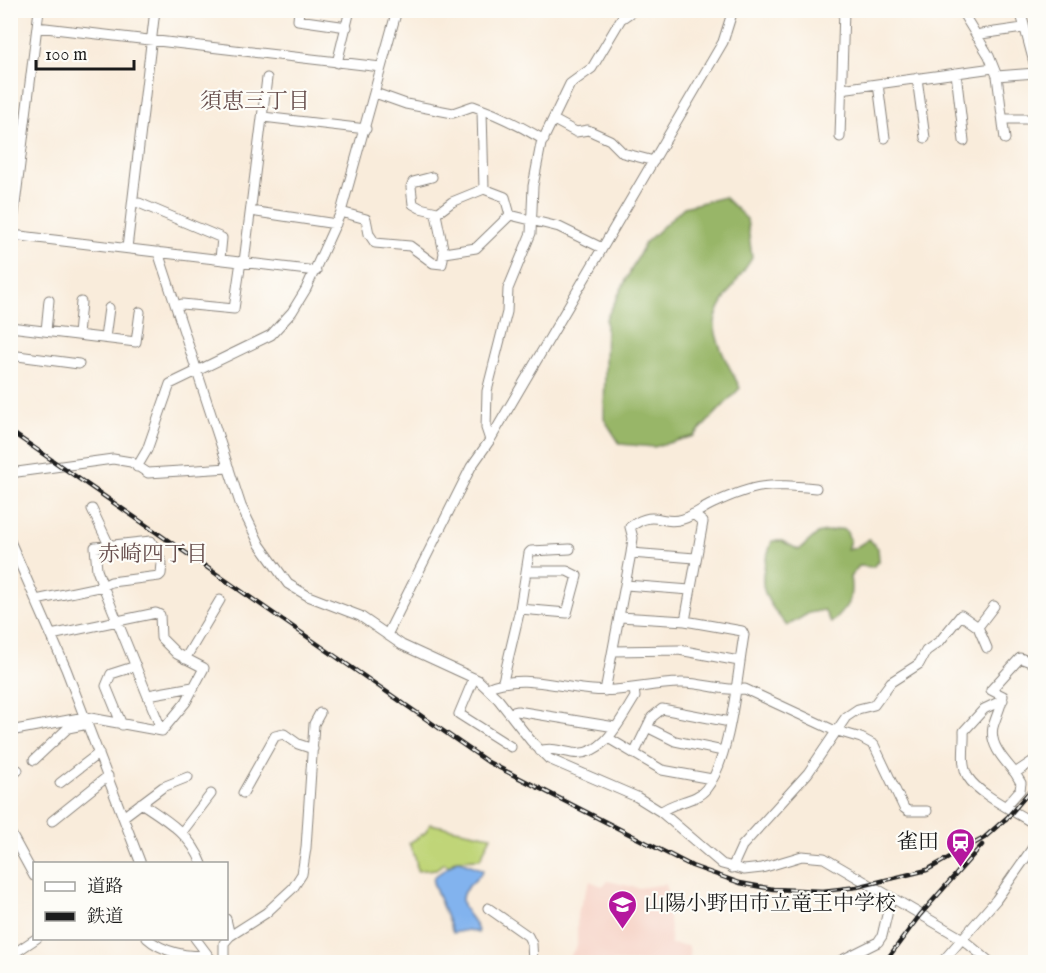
<svg xmlns="http://www.w3.org/2000/svg" width="1046" height="973" font-family="'IM FELL English','Noto Serif JP',serif">
<style>
.built{fill:#f6d1c5}
.green{fill:#c0d578;stroke:#6e784a;stroke-width:1.5}
.forest{fill:#98b668;stroke:#5a6942;stroke-width:1.5}
.water{fill:#82b3ee;stroke:#4f6885;stroke-width:1.5}
.lines{fill:none;stroke-linecap:round;stroke-linejoin:round}
.minor-casing{stroke:#8a847c;stroke-width:11}
.minor{stroke:#fff;stroke-width:9}
.rail-casing{stroke:#1c1c1c;stroke-width:4.5}
.rail{stroke:#fdfcf7;stroke-width:2;stroke-dasharray:7;stroke-linecap:butt}
.labels{text-anchor:middle;dominant-baseline:central;stroke-width:4.5;stroke-linejoin:round;paint-order:stroke}
.poi-label{font-size:21px;fill:#1c1c1c;stroke:#fdfcf7;text-anchor:end}
.neighbourhood-label{font-size:22px;fill:#674e4d;stroke:#fdfcf7}
</style>
<rect width="100%" height="100%" fill="#fdfcf7"/>
<filter id="ink" filterUnits="userSpaceOnUse"><feTurbulence type="fractalNoise" baseFrequency=".0167" numOctaves="2"/><feDisplacementMap in="SourceGraphic" scale="12" xChannelSelector="R" yChannelSelector="G"/><feConvolveMatrix kernelMatrix="1 2 1 2 8 2 1 2 1" color-interpolation-filters="sRGB"/></filter>
<filter id="wash" filterUnits="userSpaceOnUse"><feTurbulence type="fractalNoise" baseFrequency=".008" numOctaves="4" result="noise"/><feDisplacementMap in="SourceGraphic" scale="24" xChannelSelector="R" yChannelSelector="G"/><feGaussianBlur stdDeviation="1.35" result="paint"/><feColorMatrix in="noise" values="0 0 0 0 0 0 0 0 0 0 0 0 0 0 0 0 0 1.4 0 .05"/><feComposite in="paint" operator="in"/></filter>
<g filter="url(#wash)">
<rect width="100%" height="100%" fill="#f9ecdb"/>
<!-- built -->
<path class="built" d="M 590,881 L 602,886 L 608,881 L 638,888 L 666,884 L 671,944 L 689,946 L 690,962 L 566,962 L 577,946 L 577,914 Z"/>
<!-- green -->
<path class="green" d="M 430,824 L 491,836 L 480,859 L 455,860 L 449,866 L 444,863 L 436,869 L 417,871 L 416,860 L 409,843 L 425,833 Z"/>
<!-- forest -->
<path class="forest" d="M 724,197 L 747,219 L 752,258 C 743,274 716,305 715,323 C 714,342 732,371 740,388 L 694,436 L 654,447 L 620,444 L 604,419 L 606,319 L 645,243 L 684,207 Z
M 839,529 L 846,530 L 850,540 L 847,550 L 855,548 L 869,539 L 878,548 L 879,560 L 873,567 L 859,566 L 850,577 C 854,600 847,608 831,623 L 824,610 L 809,613 L 787,626 C 759,593 757,583 772,541 L 782,541 L 799,550 L 817,534 Z"/>
<!-- water -->
<path class="water" d="M 458,860 L 483,870 C 477,884 454,889 465,909 C 469,917 478,924 478,933 L 468,930 L 453,933 L 433,883 L 434,877 Z"/>
</g>
<g filter="url(#ink)">
<g class="lines">
<defs>
<path id="minor" d="M 299,10 L 298,20 L 347,27
M 961,10 L 989,56 L 997,76 L 1005,139
M 1020,10 L 1036,70
M 37,27 L 381,67
M 977,37 L 981,34 L 1023,28
M 337,63 L 350,10
M 956,73 L 964,141
M 997,76 L 1036,73
M 917,78 L 925,138
M 878,84 L 885,138
M 841,89 L 993,68
M 375,93 L 406,104 L 453,113 L 473,106 C 499,115 521,126 544,140
M 482,111 L 484,189
M 263,117 L 366,129
M 1003,119 L 1036,119
M 554,120 L 576,132 L 588,130 L 610,140 L 623,153 L 654,161
M 840,137 L 844,10
M 432,177 L 413,182 L 411,187 L 413,204 L 420,208 L 437,212
M 139,203 L 222,238 L 220,259
M 257,212 L 336,224
M 341,212 L 366,219 L 369,234 L 375,243 L 410,246 L 433,263 L 442,264 L 444,253 L 436,214 L 452,202 L 484,189 L 505,197 L 510,215 L 559,227 L 602,248
M 12,235 L 316,271
M 10,245 L 39,10
M 127,248 L 155,10
M 158,252 L 241,506 L 260,545 L 288,584 L 308,596 L 360,616 L 402,645 L 478,680 L 498,699 L 531,741 L 549,759 L 637,797 L 661,812 L 722,864 L 744,870 L 762,868 L 802,856 L 824,858 L 961,938 L 990,962
M 444,253 L 476,248 L 510,215
M 244,262 L 267,78
M 176,306 L 182,304 L 234,309 L 241,261
M 10,327 L 136,342 L 140,312
M 46,331 L 49,300
M 78,335 L 81,302
M 105,338 L 109,308
M 10,355 L 79,364
M 490,440 L 486,428 L 487,391 L 507,312 L 508,289 L 531,233 L 533,186 L 541,144 L 570,84 L 592,68 L 621,19 L 634,10
M 137,467 L 147,450 L 170,384 L 271,335 L 292,312 L 306,289 L 341,212 L 397,10
M 10,473 L 113,459 L 131,462 L 148,473 L 229,468
M 92,509 L 109,545
M 10,541 L 66,669 L 141,864
M 631,553 L 695,558
M 626,585 L 690,590
M 36,600 L 103,586 L 111,582 L 159,576 L 161,574 L 162,563 L 151,541 L 95,547 L 97,570 L 103,586 L 162,731
M 520,609 L 567,613 L 577,576 L 567,571 L 527,571
M 620,617 L 685,621 L 742,631 L 744,635 C 737,675 731,759 706,789 C 696,802 673,801 661,812
M 685,621 L 703,522 L 693,514
M 978,627 L 994,606
M 387,635 L 471,467 L 490,440 L 723,42 L 733,10
M 613,651 L 679,650 L 739,661
M 185,659 L 220,600
M 474,678 L 459,714 L 511,747
M 503,681 L 520,609 L 529,553 L 531,551 L 570,549
M 487,688 C 521,673 557,687 592,690 C 622,693 651,683 680,683 C 702,682 723,692 745,689 L 831,729 L 861,738 L 874,745 L 904,808 L 908,811 L 927,811
M 605,691 L 631,553 L 633,538 L 630,527 C 656,508 661,526 683,519 C 693,516 703,508 712,504 C 757,483 768,484 816,488
M 148,695 L 193,687
M 1003,700 L 984,709 L 964,731 C 965,745 960,764 968,777 C 979,795 1018,813 1036,825
M 509,713 L 517,711 L 615,727
M 122,725 L 106,686 L 111,674 L 136,666
M 647,727 L 675,741 L 723,751
M 10,731 L 85,717 L 162,731 L 186,702 L 204,668 L 177,654 L 161,638 L 160,615 L 156,613 L 51,635
M 608,738 L 662,770 L 712,779
M 540,751 C 550,747 561,751 572,753 C 604,758 620,720 635,697 L 634,688
M 634,754 L 652,717 L 662,709 L 730,722
M 34,760 L 68,728 L 88,724
M 1015,773 C 1005,761 989,745 993,727 C 996,716 1001,707 1003,696 L 991,690 L 1020,658 L 1036,664
M 10,777 L 18,770
M 60,783 L 99,753
M 243,793 L 275,736 L 284,734 L 298,744 L 313,749
M 141,803 C 165,819 191,834 202,864
M 1006,806 L 1020,790 L 1021,783 L 1015,773 L 1036,759
M 123,817 L 163,787 L 188,777
M 52,821 L 108,776
M 10,832 L 34,876
M 182,832 L 211,794
M 732,868 L 742,846 L 808,773 L 846,717 L 858,709 L 874,705 L 891,682 L 919,664 L 926,651 L 940,641 L 961,615 L 978,627 L 987,648
M 488,908 L 528,936 L 532,944 L 533,962
M 226,919 L 230,936
M 147,938 C 160,950 190,960 206,953
M 195,938 L 213,962
M 10,956 L 37,938
M 224,962 L 224,943 L 230,936 L 266,913 L 293,888 L 302,874 L 306,848 L 314,724 L 320,713
M 838,962 L 878,942 L 882,936 L 891,898
M 942,962 L 996,900 L 1036,843"/>
</defs>
<!-- minor casing -->
<use href="#minor" class="minor-casing"/>
<!-- minor -->
<use href="#minor" class="minor"/>
<defs>
<path id="rail" d="M 10,431 L 488,762 L 692,866 L 740,883 L 773,889 L 823,891 L 857,887 L 927,870 L 984,838 L 1011,814
M 1006,819 L 1036,784
M 885,962 L 920,915 L 982,845"/>
</defs>
<!-- rail casing -->
<use href="#rail" class="rail-casing"/>
<!-- rail -->
<use href="#rail" class="rail"/>
</g>
</g>
<!-- icons -->
<defs>
<symbol id="station-pin" viewBox="-11 -11 22 30"><path d="M0 17L-7.5 6A9.5 9.5 0 1 1 7.5 6Z" fill="#b5179e" stroke="#fdfcf7"/><path d="M-3-6H3Q5-6 5-4V2Q5 4 3 4L4.5 6H3L1.5 4h-3L-3 6H-4.5L-3 4Q-5 4-5 2V-4Q-5-6-3-6ZM-3.5-4v3h7v-3ZM-3.5 1v1.5H-2V1ZM2 1v1.5H3.5V1Z" fill="#fff"/></symbol>
<symbol id="school-pin" viewBox="-11 -11 22 30"><path d="M0 17L-7.5 6A9.5 9.5 0 1 1 7.5 6Z" fill="#b5179e" stroke="#fdfcf7"/><path d="M0-5L7-2L0 1L-7-2ZM-4 1L0 2.5L4 1V4Q0 6-4 4Z" fill="#fff"/></symbol>
</defs>
<g fill-rule="evenodd">
<use href="#station-pin" x="944" y="826" width="33" height="45"/>
<use href="#school-pin" x="606" y="888" width="33" height="45"/>
</g>
<g class="labels">
<!-- poi labels -->
<g class="poi-label">
<text x="939" y="842">雀田</text>
<text x="644" y="904" text-anchor="start">山陽小野田市立竜王中学校</text>
</g>
<!-- neighbourhood labels -->
<g class="neighbourhood-label">
<text x="255" y="102">須恵三丁目</text>
<text x="153" y="555">赤崎四丁目</text>
</g>
</g>
<!-- margin -->
<rect width="1046" height="973" fill="none" stroke="#fdfcf7" stroke-width="36"/>
<!-- legend -->
<rect x="33" y="862" width="195" height="78" fill="#fdfcf7" stroke="#a3a29f" stroke-width="1.5"/>
<rect x="45" y="882" width="30" height="9" fill="#ffffff" stroke="#a3a29f" stroke-width="1.5"/>
<text x="87" y="892" font-size="18" fill="#1c1c1c">道路</text>
<rect x="45" y="912" width="30" height="9" fill="#1c1c1c" stroke="#a3a29f" stroke-width="1.5"/>
<text x="87" y="922" font-size="18" fill="#1c1c1c">鉄道</text>
<!-- scale -->
<path d="M36 60v9h98v-9" fill="none" stroke="#1c1c1c" stroke-width="3"/>
<text x="45" y="60" font-size="18" fill="#1c1c1c" stroke="#fdfcf7" stroke-width="4.5" paint-order="stroke">100 m</text>
</svg>
